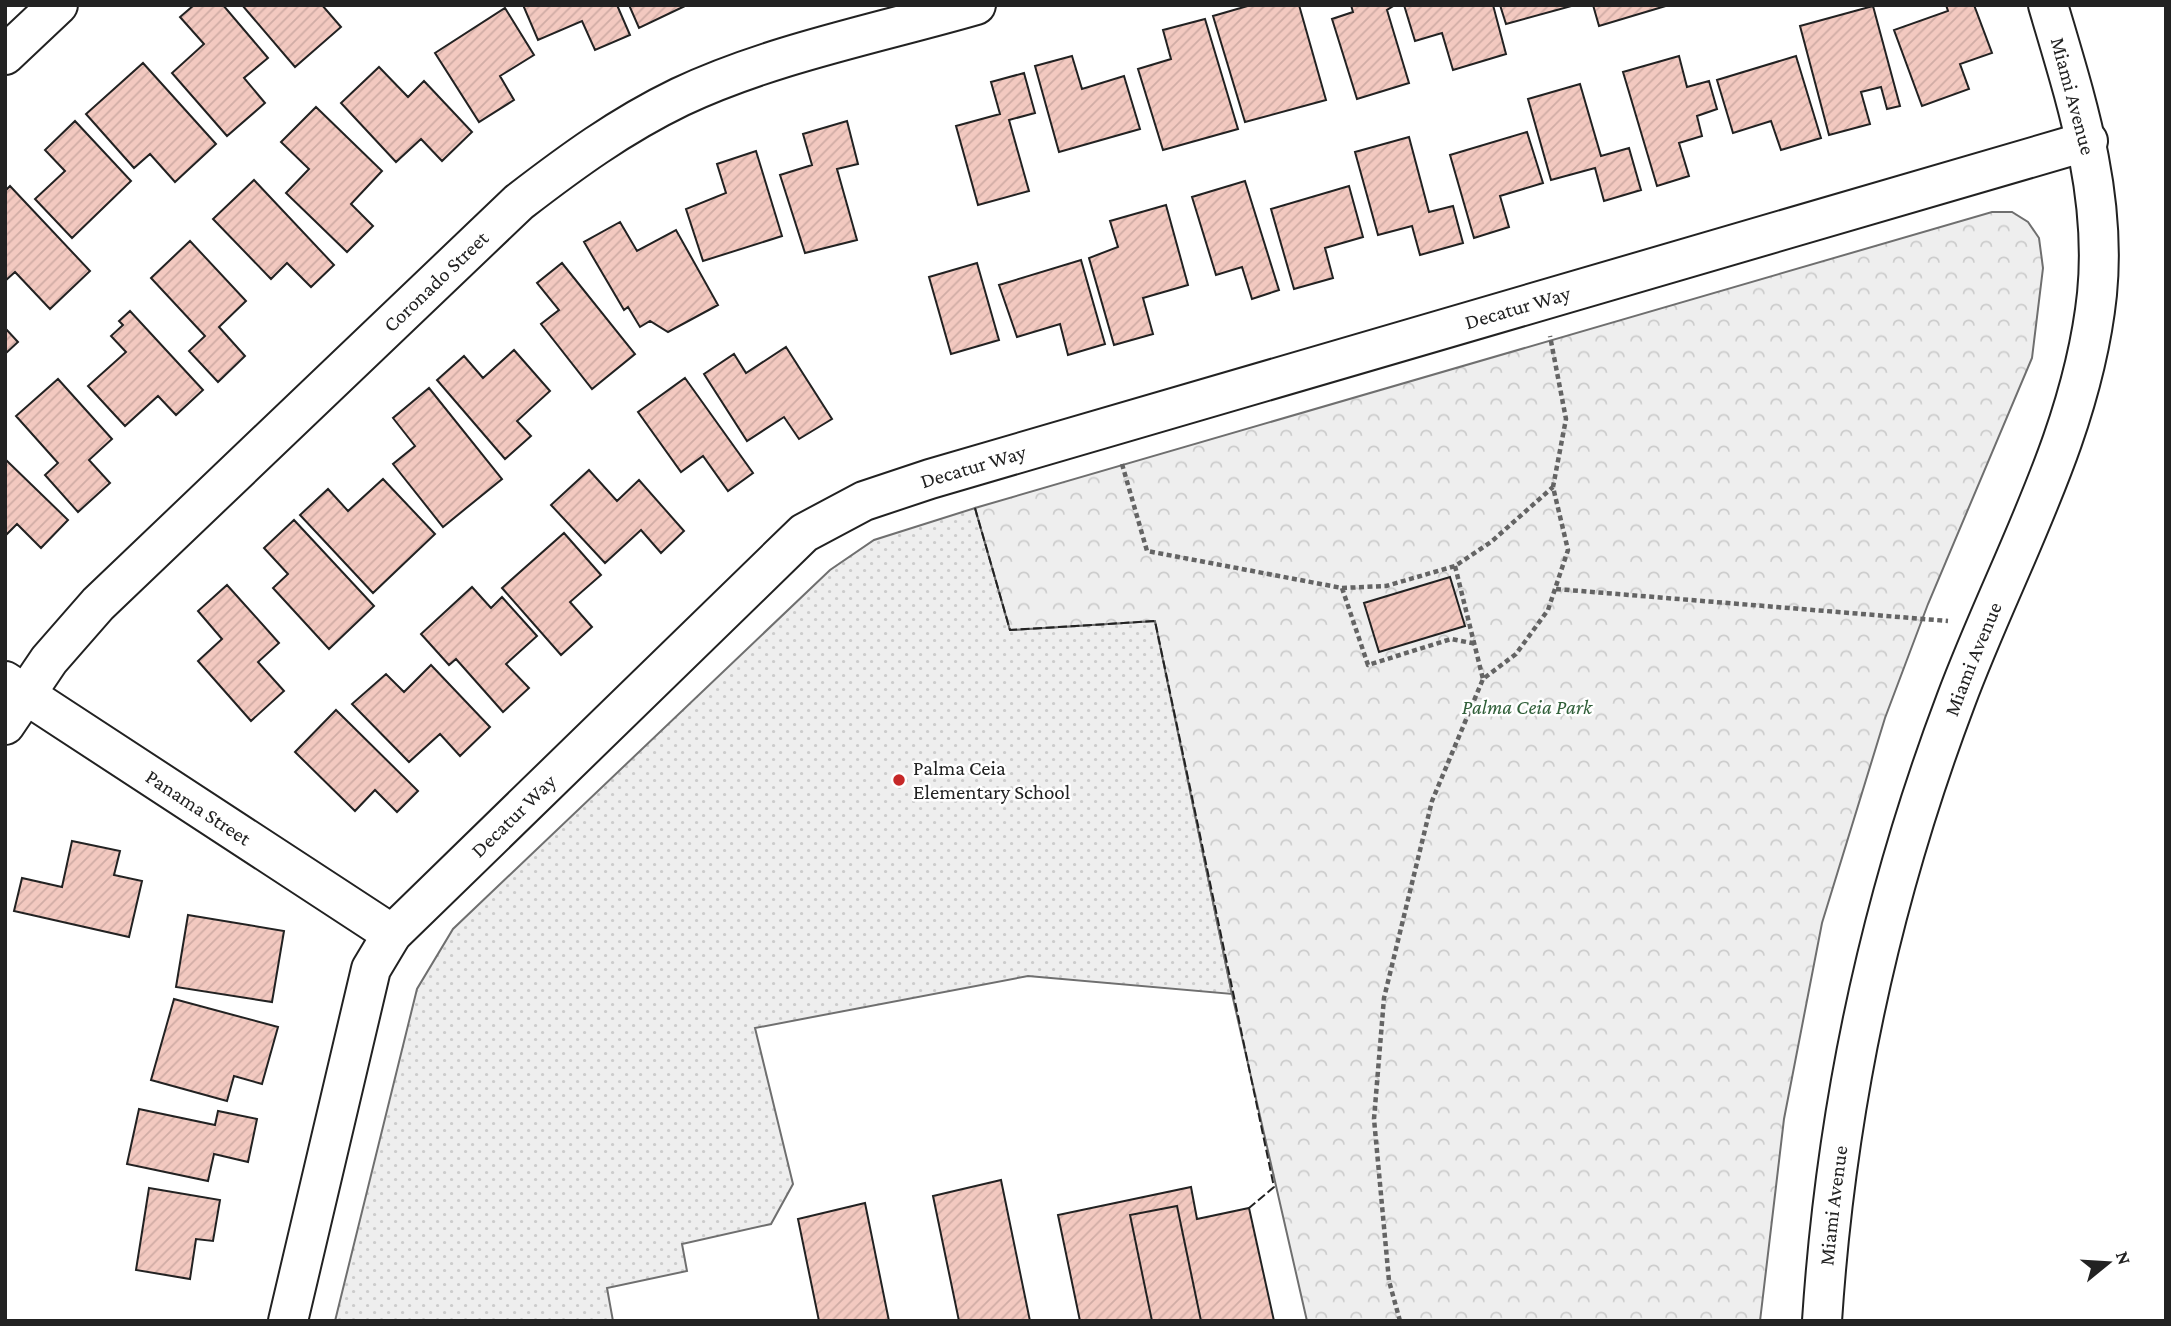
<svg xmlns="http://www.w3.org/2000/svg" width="2171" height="1326" font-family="'Crimson Pro',serif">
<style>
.grass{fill:url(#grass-dots);stroke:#6f6f6f;stroke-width:2}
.park{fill:url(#park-crowns);stroke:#6f6f6f;stroke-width:2}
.building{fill:url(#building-hatch);stroke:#222;stroke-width:2}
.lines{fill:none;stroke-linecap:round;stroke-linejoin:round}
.minor-casing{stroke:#222;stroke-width:42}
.path{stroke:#646464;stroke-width:4.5;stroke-dasharray:5 3.5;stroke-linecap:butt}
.minor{stroke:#fff;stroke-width:38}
.fence{stroke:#222;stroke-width:2;stroke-dasharray:9 3.5;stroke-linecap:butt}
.poi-dot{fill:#c62828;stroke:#fff;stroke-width:2.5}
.labels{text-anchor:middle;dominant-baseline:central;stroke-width:5;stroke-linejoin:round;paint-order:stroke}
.street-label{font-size:21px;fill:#222;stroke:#fff}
.park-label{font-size:21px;font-style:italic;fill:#2f5e38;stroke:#fff}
.poi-label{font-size:21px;fill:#222;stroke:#fff;text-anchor:start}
</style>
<defs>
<pattern id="grass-dots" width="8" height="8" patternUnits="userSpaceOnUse" patternTransform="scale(1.75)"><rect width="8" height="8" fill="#eee"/><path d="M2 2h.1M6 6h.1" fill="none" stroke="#ccc" stroke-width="1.8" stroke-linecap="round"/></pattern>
<pattern id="park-crowns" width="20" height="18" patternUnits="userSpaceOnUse" patternTransform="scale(1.75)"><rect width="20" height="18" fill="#eee"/><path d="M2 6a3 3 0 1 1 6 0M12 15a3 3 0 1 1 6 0" fill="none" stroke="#ccc"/></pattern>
<pattern id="building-hatch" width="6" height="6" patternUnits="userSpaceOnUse" patternTransform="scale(1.75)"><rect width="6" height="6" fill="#f3c9c0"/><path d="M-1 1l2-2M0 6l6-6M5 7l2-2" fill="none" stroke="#d0aca5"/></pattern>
</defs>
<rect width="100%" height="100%" fill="#fff"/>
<!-- grass -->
<path class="grass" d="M 975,508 L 1010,630 L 1155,621 L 1232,994 L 1028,976 L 755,1028 L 793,1184 L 771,1224 L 682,1244 L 687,1271 L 607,1288 L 613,1321 L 335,1321 L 417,989 L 453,929 L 830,570 L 874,540 Z"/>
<!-- park -->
<path class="park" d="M 1992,212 L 2012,212 L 2028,222 L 2039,238 L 2043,268 L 2032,358 L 1928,604 L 1885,718 L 1822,923 L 1784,1119 L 1760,1321 L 1307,1321 L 1232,994 L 1155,621 L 1010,630 L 975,508 Z"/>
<!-- building -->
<path class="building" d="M 194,5 L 223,5 L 268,58 L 244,78 L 265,103 L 227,136 L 172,73 L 204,44 L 180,17 Z
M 242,5 L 322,5 L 341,27 L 295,67 Z
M 523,5 L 617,5 L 630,35 L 595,50 L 582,21 L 538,40 Z
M 629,5 L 687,5 L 639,28 Z
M 1251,5 L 1299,5 L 1326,100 L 1245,122 L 1213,16 Z
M 1351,5 L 1395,5 L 1387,10 L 1409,83 L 1357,99 L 1332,19 L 1353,12 Z
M 1404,5 L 1493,5 L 1506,54 L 1453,70 L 1442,33 L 1415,41 Z
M 1500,5 L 1575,5 L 1506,24 Z
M 1593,5 L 1669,5 L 1599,26 Z
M 1946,5 L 1974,5 L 1992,53 L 1960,64 L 1969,89 L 1922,106 L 1894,30 L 1948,11 Z
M 1873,6 L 1900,106 L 1887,109 L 1881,87 L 1861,92 L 1870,124 L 1829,135 L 1800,26 Z
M 505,8 L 534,55 L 500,76 L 514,100 L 479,122 L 435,53 Z
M 1205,19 L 1238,129 L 1163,150 L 1138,69 L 1171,59 L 1163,30 Z
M 1072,56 L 1082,89 L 1124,76 L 1140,129 L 1059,152 L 1035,66 Z
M 1679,56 L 1687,87 L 1709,81 L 1717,109 L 1697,116 L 1702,136 L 1679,143 L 1689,176 L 1657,186 L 1623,72 Z
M 1796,56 L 1821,138 L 1781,150 L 1771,121 L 1733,133 L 1717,80 Z
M 143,63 L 216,144 L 175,182 L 150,154 L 134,168 L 86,114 Z
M 379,67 L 408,97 L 424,81 L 472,132 L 442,161 L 421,139 L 396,162 L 341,103 Z
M 1024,73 L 1035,113 L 1009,120 L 1029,191 L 978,205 L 956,126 L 1000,114 L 991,82 Z
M 1580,84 L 1601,156 L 1629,148 L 1641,190 L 1604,201 L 1595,168 L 1551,180 L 1528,99 Z
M 316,107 L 382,171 L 351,204 L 373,226 L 347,252 L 286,193 L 309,169 L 281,142 Z
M 75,121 L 131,181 L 72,238 L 35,199 L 65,171 L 45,150 Z
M 847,121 L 858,164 L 837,169 L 857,240 L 805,253 L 780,175 L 812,165 L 803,134 Z
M 1527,132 L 1543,183 L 1500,196 L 1509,227 L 1474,238 L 1450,155 Z
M 1409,137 L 1429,212 L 1453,206 L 1463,243 L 1420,255 L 1412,226 L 1378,235 L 1355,152 Z
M 756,151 L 782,236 L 703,261 L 686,209 L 726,193 L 717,164 Z
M 254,180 L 334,265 L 311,287 L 287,263 L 271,279 L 213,219 Z
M 1245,181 L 1279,290 L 1252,299 L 1242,267 L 1216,275 L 1192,197 Z
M 10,186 L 90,271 L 50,309 L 15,272 L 5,281 L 5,191 Z
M 1349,186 L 1363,237 L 1325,248 L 1333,278 L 1294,289 L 1271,209 Z
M 1166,205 L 1188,285 L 1143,298 L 1153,334 L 1114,345 L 1089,258 L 1118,247 L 1110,221 Z
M 620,222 L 637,251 L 676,230 L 718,305 L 668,332 L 650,321 L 640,327 L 628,307 L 624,310 L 584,242 Z
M 190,241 L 246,301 L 219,327 L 245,356 L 218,382 L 189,351 L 205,336 L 151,278 Z
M 1081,260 L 1105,344 L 1068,355 L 1060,324 L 1017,337 L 999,285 Z
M 562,263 L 635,354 L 592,389 L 541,324 L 559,310 L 537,283 Z
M 977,263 L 999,340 L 951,354 L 929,277 Z
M 130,311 L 203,390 L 176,415 L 158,396 L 125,426 L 88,386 L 126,352 L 111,336 L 123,325 L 119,321 Z
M 5,328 L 18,342 L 5,354 Z
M 786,347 L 832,419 L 799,439 L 784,417 L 747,441 L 704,374 L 734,354 L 746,373 Z
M 514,350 L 550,391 L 517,421 L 531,436 L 505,459 L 437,380 L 464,356 L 483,378 Z
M 685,378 L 753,473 L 728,491 L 703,456 L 681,472 L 638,412 Z
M 58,379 L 112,439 L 89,460 L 110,483 L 78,512 L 45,475 L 58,463 L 16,416 Z
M 429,388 L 502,479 L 443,527 L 393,464 L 415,446 L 393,418 Z
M 5,459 L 68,520 L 41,548 L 17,524 L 5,536 Z
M 589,470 L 617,501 L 639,480 L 684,531 L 661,553 L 641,530 L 605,563 L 551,505 Z
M 383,479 L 435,534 L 373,593 L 300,515 L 328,489 L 348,511 Z
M 294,520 L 374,606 L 329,649 L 273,588 L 288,574 L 264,548 Z
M 564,533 L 601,575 L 570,602 L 592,627 L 561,655 L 502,588 Z
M 1450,577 L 1465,626 L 1379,652 L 1364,603 Z
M 227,585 L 279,643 L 258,662 L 284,691 L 251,721 L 198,661 L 222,639 L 198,611 Z
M 472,587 L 491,608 L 502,597 L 537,636 L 506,664 L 529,688 L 503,712 L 456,659 L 449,665 L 421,634 Z
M 431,665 L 490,727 L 460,756 L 440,734 L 409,762 L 352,704 L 386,674 L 404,692 Z
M 336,710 L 418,791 L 397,812 L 375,790 L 355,811 L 295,752 Z
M 72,841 L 120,851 L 114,875 L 142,881 L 129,937 L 14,911 L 22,878 L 62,887 Z
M 188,915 L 284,931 L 272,1002 L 176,987 Z
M 174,999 L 278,1027 L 262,1084 L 234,1076 L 227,1101 L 151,1080 Z
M 139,1109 L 215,1125 L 218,1111 L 257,1119 L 248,1162 L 214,1154 L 208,1181 L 127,1164 Z
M 1001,1180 L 1030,1321 L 959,1321 L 933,1196 Z
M 1001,1180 L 1030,1321 L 959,1321 L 933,1196 Z
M 1191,1187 L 1197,1219 L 1249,1208 L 1274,1321 L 1201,1321 L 1177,1206 L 1130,1215 L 1152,1321 L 1080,1321 L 1058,1215 Z
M 1191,1187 L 1197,1219 L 1249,1208 L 1274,1321 L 1080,1321 L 1058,1215 Z
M 149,1188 L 220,1200 L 213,1241 L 196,1239 L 190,1279 L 136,1270 Z
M 865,1203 L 889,1321 L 819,1321 L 798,1219 Z
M 865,1203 L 889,1321 L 819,1321 L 798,1219 Z"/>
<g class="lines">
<defs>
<g id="minor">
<path d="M 5,55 L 58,5"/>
<path id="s1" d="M 5,681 L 392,934"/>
<path id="s2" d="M 5,725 L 49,660 L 98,604 L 519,202 C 571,162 620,126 680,97 C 771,54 879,33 976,5"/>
<path id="s3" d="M 288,1321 L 371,969 L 392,934 L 804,533 L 864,501 L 930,479 L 2088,141"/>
<path id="s4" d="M 1822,1321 C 1836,1109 1881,898 1956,700 C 2006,566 2082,438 2097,294 C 2107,193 2076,100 2048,5"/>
</g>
</defs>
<!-- minor casing -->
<use href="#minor" class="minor-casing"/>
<!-- path -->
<path class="path" d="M 1122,464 L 1147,551 L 1342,588 L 1386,586 L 1455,566 L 1491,542 L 1553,487
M 1455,566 L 1483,679
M 1342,588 L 1368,665 L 1451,639 L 1477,644
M 1556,589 L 1948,621
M 1400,1321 L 1389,1281 L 1374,1119 L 1384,998 L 1432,801 L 1483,679 L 1516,654 L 1548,610 L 1568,550 L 1553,487 L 1566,419 L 1550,336"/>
<!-- minor -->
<use href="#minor" class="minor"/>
<!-- fence -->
<path class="fence" d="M 975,508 L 1010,630 L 1155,621 L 1274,1187 L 1249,1208"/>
</g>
<!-- markers -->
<circle class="poi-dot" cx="899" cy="780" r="7"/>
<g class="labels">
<!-- street labels -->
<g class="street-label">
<text transform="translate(2073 96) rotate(75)">Miami Avenue</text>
<text stroke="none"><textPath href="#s2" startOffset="620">Coronado Street</textPath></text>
<text stroke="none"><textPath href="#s3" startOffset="1727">Decatur Way</textPath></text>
<text stroke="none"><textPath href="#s3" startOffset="1160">Decatur Way</textPath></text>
<text stroke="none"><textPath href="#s4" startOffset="682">Miami Avenue</textPath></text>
<text stroke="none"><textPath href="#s1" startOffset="231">Panama Street</textPath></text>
<text stroke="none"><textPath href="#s3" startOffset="572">Decatur Way</textPath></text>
<text stroke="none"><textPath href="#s4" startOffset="116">Miami Avenue</textPath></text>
</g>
<!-- park labels -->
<g class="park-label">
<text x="1527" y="707">Palma Ceia Park</text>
</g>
<!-- poi labels -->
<g class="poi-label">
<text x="913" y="768">Palma Ceia<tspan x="913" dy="24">Elementary School</tspan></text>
</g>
</g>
<!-- border -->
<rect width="2171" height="1326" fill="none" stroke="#222222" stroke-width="14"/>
<!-- north arrow -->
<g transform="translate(2108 1263) rotate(72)" stroke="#ffffff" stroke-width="5" paint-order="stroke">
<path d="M0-5L12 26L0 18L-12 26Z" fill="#222222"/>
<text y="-10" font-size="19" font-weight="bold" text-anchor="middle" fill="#222222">N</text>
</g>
</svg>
